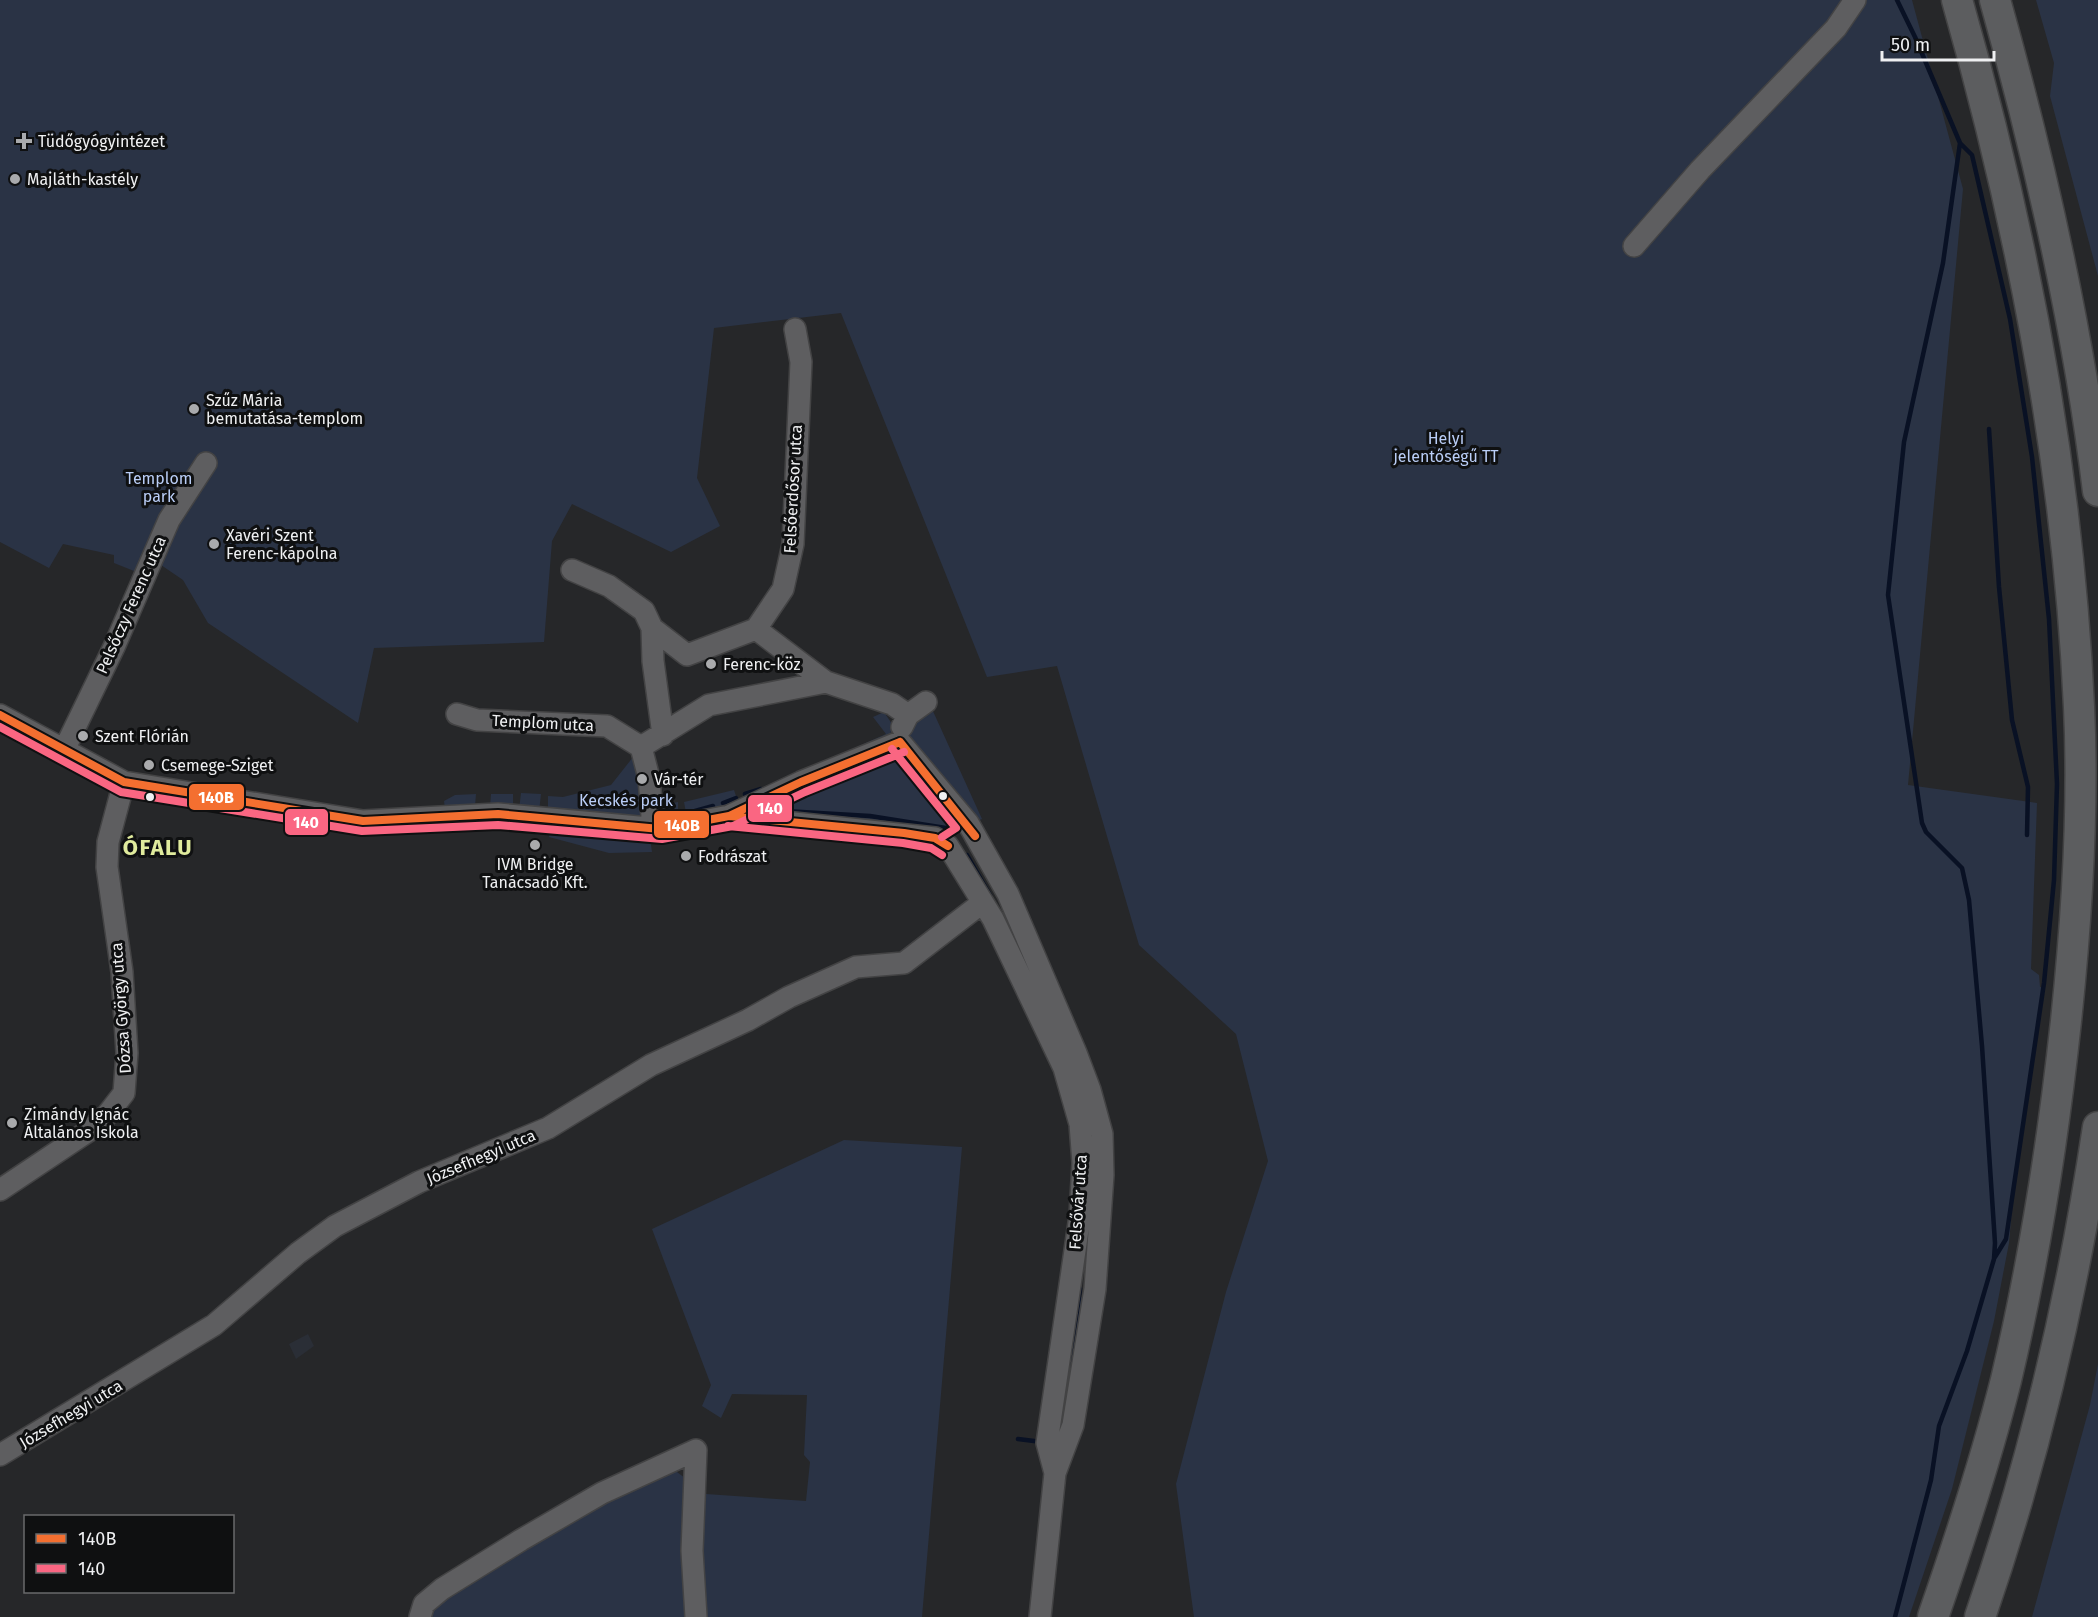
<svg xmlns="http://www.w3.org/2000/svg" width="2098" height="1617" font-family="'Fira Sans',sans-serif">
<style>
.built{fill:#2a2e36}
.green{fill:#2a3345}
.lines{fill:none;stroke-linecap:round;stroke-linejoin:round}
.stream{stroke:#091124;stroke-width:4.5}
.minor-casing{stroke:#434344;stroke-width:24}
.highway-casing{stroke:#434344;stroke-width:33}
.minor{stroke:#5e5e60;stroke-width:21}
.highway{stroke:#5c5d5f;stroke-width:30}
.bus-1-casing{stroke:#0f1011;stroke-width:12}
.bus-2-casing{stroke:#0f1011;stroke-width:12}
.bus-1{stroke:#f46f30;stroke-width:8}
.bus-2{stroke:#fa6682;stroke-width:8}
.poi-dot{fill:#a9aaac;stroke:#0f1011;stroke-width:2}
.bus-dot{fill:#eff0f2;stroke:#0f1011;stroke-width:2}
.labels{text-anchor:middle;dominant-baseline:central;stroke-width:6;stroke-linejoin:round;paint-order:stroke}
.poi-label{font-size:16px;fill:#eff0f2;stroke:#0f1011;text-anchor:start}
.park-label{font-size:16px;fill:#bacef7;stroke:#0f1011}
.street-label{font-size:16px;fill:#eff0f2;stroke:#0f1011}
.district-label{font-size:22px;font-weight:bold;letter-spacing:1.5px;fill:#e0eb9d;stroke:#0f1011}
.line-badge{stroke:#0f1011;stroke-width:2}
.badge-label{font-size:16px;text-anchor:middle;font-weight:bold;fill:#fff}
</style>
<rect width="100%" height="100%" fill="#262729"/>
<!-- built -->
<path class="built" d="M 308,1334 L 314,1346 L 296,1359 L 289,1344 Z"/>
<!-- green -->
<path class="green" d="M 0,0 L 1912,0 L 1963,189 L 1908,785 L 2037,803 L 2031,969 L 2039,975 L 2040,987 L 2045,988 L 2013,1197 L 2009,1243 L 1994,1321 L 1952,1489 L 1909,1617 L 1194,1617 L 1176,1484 L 1226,1292 L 1268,1161 L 1236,1034 L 1139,945 L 1057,666 L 987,677 L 841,313 L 714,328 L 697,478 L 720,526 L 671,552 L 572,504 L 552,541 L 544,642 L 374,648 L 358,723 L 208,623 L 183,580 L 161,565 L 144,561 L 139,573 L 114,563 L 114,555 L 63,544 L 49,568 L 0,542 Z
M 2036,0 L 2098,0 L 2098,276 L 2050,96 L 2054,63 Z
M 932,709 L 982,819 L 975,822 L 906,734 L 909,725 Z
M 884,712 L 892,724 L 890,737 L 853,757 L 850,750 L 886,734 L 873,717 Z
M 641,747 L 644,817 L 548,812 L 548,796 L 563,797 L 611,785 Z
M 900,754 L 926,789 L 951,811 L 959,827 L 953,833 L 750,811 L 877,755 Z
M 734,790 L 738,802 L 687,818 L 684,802 Z
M 521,793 L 541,794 L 539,812 L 519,810 Z
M 476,794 L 475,806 L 445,809 L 444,801 L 455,795 Z
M 491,794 L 513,794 L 513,808 L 490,807 Z
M 678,802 L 678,820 L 663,822 L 657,806 Z
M 482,820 L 541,827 L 540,835 L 484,825 Z
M 551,828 L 650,838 L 652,852 L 609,853 L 549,837 Z
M 844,1140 L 962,1147 L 922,1617 L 412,1617 L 653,1474 L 667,1470 L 677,1472 L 706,1494 L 806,1501 L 810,1462 L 804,1455 L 807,1395 L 732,1394 L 721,1418 L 702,1406 L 711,1385 L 652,1229 Z
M 1078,1295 L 1084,1299 L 1063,1438 L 1050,1441 Z
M 2098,1364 L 2098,1617 L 2032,1617 L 2090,1405 Z"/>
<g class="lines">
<!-- stream -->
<path class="stream" d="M 1897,0 L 1915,37 L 1960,143 L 1972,155 L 2010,319 L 2032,457 L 2049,619 L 2057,784 L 2054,880 L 2044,983 L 2006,1239 L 1995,1257
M 1989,429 L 1999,587 L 2012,720 L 2028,787 L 2027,835
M 745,794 L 761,789
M 723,803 L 736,798
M 785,811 L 870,816 L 952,829
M 688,813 L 713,806
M 967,855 L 990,895
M 1060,1432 L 1080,1289
M 1018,1439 L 1042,1442
M 1895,1617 L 1931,1480 L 1939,1426 L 1967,1351 L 1994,1259 L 1995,1243 L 1982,1046 L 1969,900 L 1962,868 L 1926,832 L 1922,823 L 1888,595 L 1904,442 L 1943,263 L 1960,143"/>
<defs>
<path id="minor" d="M 1634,246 L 1700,170 L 1836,28 L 1855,0
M 572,570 L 609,586 L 644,611 L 652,628 L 687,655 L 756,629 L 783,589 L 793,544 L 801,362 L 795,329
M 652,628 L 653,661 L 663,735
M 756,629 L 826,682 L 892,704 L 908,715
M 457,714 L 477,720 L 607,726 L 641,747
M 0,715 L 124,782 L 363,821 L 498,814 L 660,829 L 729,816 L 801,782 L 900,742
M 902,727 L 908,715 L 926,702
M 900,742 L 968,823 L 1008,894 L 1076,1053 L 1090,1090 L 1102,1134 L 1103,1175 L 1095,1289 L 1073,1425 L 1055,1473 L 1040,1617
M 641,747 L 709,705 L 826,682
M 641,747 L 649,778 L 653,829
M 64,750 L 114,647 L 169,520 L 206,463
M 729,816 L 935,838 L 948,846 L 993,919 L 1064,1068 L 1080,1124 L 1083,1163 L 1080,1216 L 1047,1443 L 1055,1473
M 0,1190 L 87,1132 L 107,1115 L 124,1093 L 127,1053 L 122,972 L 107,867 L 108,842 L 124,782
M 0,1455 L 214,1325 L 298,1253 L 335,1226 L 419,1182 L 548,1128 L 651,1065 L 748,1020 L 789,997 L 856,967 L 904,963 L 982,903
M 420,1617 L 424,1604 L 442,1589 L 521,1540 L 602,1493 L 696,1450 L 692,1551 L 696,1617"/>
<path id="highway" d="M 1995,0 C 2040,161 2078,325 2098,491
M 1933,1617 C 1960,1539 1986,1460 2006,1380 C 2034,1262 2053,1141 2066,1021 C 2077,917 2084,812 2079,707 C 2068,467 2023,231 1957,0
M 1980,1617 C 2035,1458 2073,1294 2098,1127"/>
</defs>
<!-- minor casing -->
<use href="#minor" class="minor-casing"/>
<!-- highway casing -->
<use href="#highway" class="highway-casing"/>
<!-- minor -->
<use href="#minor" class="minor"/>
<!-- highway -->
<use href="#highway" class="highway"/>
<defs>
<path id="bus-1" d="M 0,715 L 124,782 L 363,821 L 498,814 L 660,829 L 729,816 L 801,782 L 900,742
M 900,742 L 975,836
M 729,816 L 904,833 L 935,838 L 948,846"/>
<path id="bus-2" d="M 0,727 L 121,792 L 362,831 L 498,825 L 662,839 L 733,826 L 805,792 L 904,752
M 892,749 L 956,828 L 942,837
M 728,826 L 903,843 L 931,848 L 942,855"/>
</defs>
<!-- bus-1 casing -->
<use href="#bus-1" class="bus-1-casing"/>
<!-- bus-2 casing -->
<use href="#bus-2" class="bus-2-casing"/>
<!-- bus-1 -->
<use href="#bus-1" class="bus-1"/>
<!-- bus-2 -->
<use href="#bus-2" class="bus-2"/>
</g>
<!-- markers -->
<g class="poi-dot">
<path d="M21 132h6v6h6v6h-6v6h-6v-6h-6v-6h6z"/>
<circle cx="15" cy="179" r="6"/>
<circle cx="194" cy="409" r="6"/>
<circle cx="214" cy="544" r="6"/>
<circle cx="711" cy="664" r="6"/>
<circle cx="83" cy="736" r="6"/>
<circle cx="149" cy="765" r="6"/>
<circle cx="642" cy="779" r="6"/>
<circle cx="535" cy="845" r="6"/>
<circle cx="686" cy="856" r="6"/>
<circle cx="12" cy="1123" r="6"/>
</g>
<g class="bus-dot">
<circle cx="943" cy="796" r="5"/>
<circle cx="150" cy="797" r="5"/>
</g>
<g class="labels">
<!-- poi labels -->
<g class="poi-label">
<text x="38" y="141">Tüdőgyógyintézet</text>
<text x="27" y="179">Majláth-kastély</text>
<text x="206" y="400">Szűz Mária<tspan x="206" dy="18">bemutatása-templom</tspan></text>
<text x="226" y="535">Xavéri Szent<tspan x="226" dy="18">Ferenc-kápolna</tspan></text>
<text x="723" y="664">Ferenc-köz</text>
<text x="95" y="736">Szent Flórián</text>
<text x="161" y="765">Csemege-Sziget</text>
<text x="654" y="779">Vár-tér</text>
<text x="698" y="856">Fodrászat</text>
<text x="535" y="864" text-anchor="middle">IVM Bridge<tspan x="535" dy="18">Tanácsadó Kft.</tspan></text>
<text x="24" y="1114">Zimándy Ignác<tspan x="24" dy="18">Általános Iskola</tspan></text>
</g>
<!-- park labels -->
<g class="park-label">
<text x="1446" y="438">Helyi<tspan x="1446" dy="18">jelentőségű TT</tspan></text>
<text x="159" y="478">Templom<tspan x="159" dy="18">park</tspan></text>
<text x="626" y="800">Kecskés park</text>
</g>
<!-- street labels -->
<g class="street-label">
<text transform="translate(793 489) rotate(-87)">Felsőerdősor utca</text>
<text transform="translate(131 605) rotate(-66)">Pelsőczy Ferenc utca</text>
<text transform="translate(543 723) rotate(3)">Templom utca</text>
<text transform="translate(121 1008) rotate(-94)">Dózsa György utca</text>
<text transform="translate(481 1157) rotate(-23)">Józsefhegyi utca</text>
<text transform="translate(1078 1202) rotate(-86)">Felsővár utca</text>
<text transform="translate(71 1414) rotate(-31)">Józsefhegyi utca</text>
</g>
<!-- district labels -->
<g class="district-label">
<text x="158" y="847">ÓFALU</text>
</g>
</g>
<g class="line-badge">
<rect x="188" y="783" width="57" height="28" rx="6" fill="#f46f30"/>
<rect x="747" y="794" width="46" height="29" rx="6" fill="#fa6682"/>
<rect x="284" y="808" width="45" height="28" rx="6" fill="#fa6682"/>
<rect x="653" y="810" width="57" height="29" rx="6" fill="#f46f30"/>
</g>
<g class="badge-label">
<text x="216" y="803">140B</text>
<text x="770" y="814">140</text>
<text x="306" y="828">140</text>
<text x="682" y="831">140B</text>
</g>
<!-- legend -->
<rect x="24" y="1515" width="210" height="78" fill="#0f1011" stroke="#696a6b" stroke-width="1.5"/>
<rect x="36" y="1534" width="30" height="9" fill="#f46f30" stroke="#696a6b" stroke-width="1.5"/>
<text x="78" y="1545" font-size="18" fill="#eff0f2">140B</text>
<rect x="36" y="1564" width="30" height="9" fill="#fa6682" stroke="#696a6b" stroke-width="1.5"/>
<text x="78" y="1575" font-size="18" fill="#eff0f2">140</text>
<!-- scale -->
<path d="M1882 51v9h112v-9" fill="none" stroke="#eff0f2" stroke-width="3"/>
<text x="1891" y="51" font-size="18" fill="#eff0f2" stroke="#0f1011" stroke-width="4.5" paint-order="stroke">50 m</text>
</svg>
